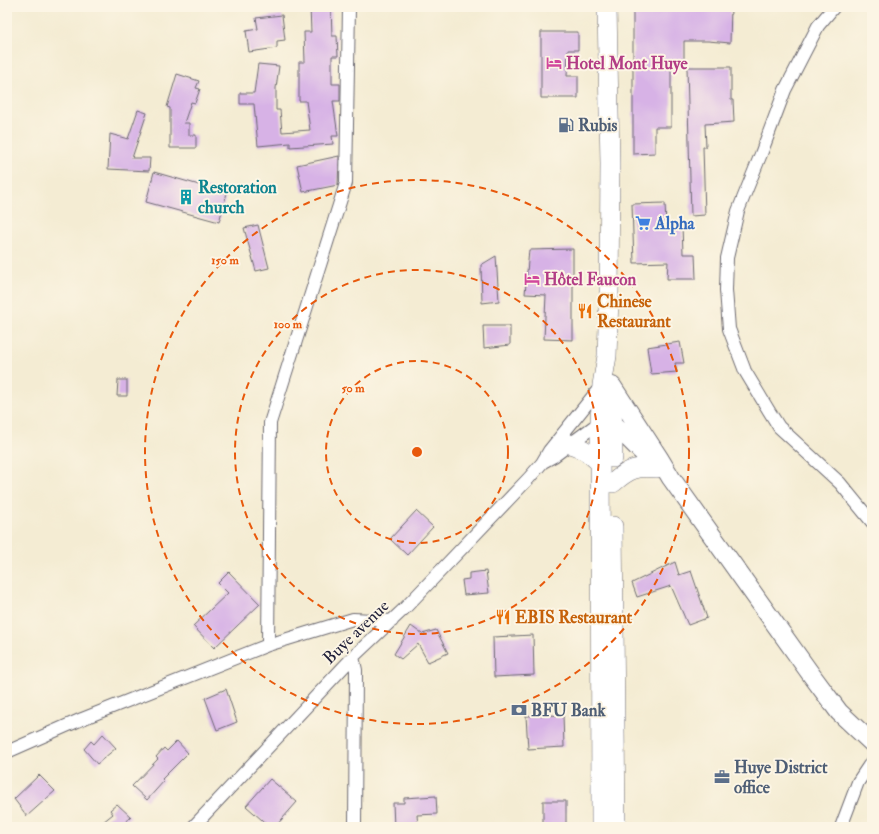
<svg xmlns="http://www.w3.org/2000/svg" width="879" height="834" font-family="'IM FELL Double Pica',serif">
<style>
.building{fill:#d7b2e6}
.lines{fill:none;stroke-linecap:round;stroke-linejoin:round}
.minor-casing{stroke:#6c6970;stroke-width:14}
.primary-casing{stroke:#6c6970;stroke-width:20}
.trunk-casing{stroke:#6c6970;stroke-width:20}
.minor{stroke:#fff;stroke-width:12}
.primary{stroke:#fff;stroke-width:18}
.trunk{stroke:#fff;stroke-width:19}
.ring{fill:none;stroke:#e8590c;stroke-width:2;stroke-dasharray:7 5}
.labels{text-anchor:middle;dominant-baseline:central;stroke-width:4;stroke-linejoin:round;paint-order:stroke}
.hotel-label{font-size:17px;font-weight:bold;fill:#b23c85;stroke:#fcf5e5;text-anchor:start}
.service-label{font-size:17px;font-weight:bold;fill:#4e5e75;stroke:#fcf5e5;text-anchor:start}
.culture-label{font-size:17px;font-weight:bold;fill:#0d838f;stroke:#fcf5e5;text-anchor:start}
.shop-label{font-size:17px;font-weight:bold;fill:#366cbe;stroke:#fcf5e5;text-anchor:start}
.food-label{font-size:17px;font-weight:bold;fill:#c56008;stroke:#fcf5e5;text-anchor:start}
.street-label{font-size:17px;fill:#22223b;stroke:#fcf5e5}
.centre{fill:#e8590c;stroke:#fcf5e5;stroke-width:2}
.ring-label{font-size:12px;text-anchor:middle;font-weight:bold;fill:#e8590c;stroke:#fcf5e5;stroke-width:4;stroke-linejoin:round;paint-order:stroke}
</style>
<rect width="100%" height="100%" fill="#fcf5e5"/>
<filter id="ink" filterUnits="userSpaceOnUse"><feTurbulence type="fractalNoise" baseFrequency=".025" numOctaves="2"/><feDisplacementMap in="SourceGraphic" scale="8" xChannelSelector="R" yChannelSelector="G"/><feConvolveMatrix kernelMatrix="1 2 1 2 8 2 1 2 1" color-interpolation-filters="sRGB"/></filter>
<filter id="wash" filterUnits="userSpaceOnUse"><feTurbulence type="fractalNoise" baseFrequency=".012" numOctaves="4" result="noise"/><feDisplacementMap in="SourceGraphic" scale="16" xChannelSelector="R" yChannelSelector="G"/><feGaussianBlur stdDeviation="0.9" result="paint"/><feColorMatrix in="noise" values="0 0 0 0 0 0 0 0 0 0 0 0 0 0 0 0 0 1.4 0 .05"/><feComposite in="paint" operator="in"/></filter>
<g filter="url(#wash)">
<rect width="100%" height="100%" fill="#f4ecd3"/>
<g id="blocks">
<!-- building -->
<path class="building" d="M 310,7 L 331,7 L 332,36 L 337,36 L 338,56 L 332,56 L 332,84 L 340,84 L 340,101 L 333,101 L 338,136 L 332,136 L 333,144 L 290,147 L 290,143 L 258,146 L 254,104 L 240,104 L 240,93 L 254,93 L 258,64 L 279,66 L 276,88 L 276,110 L 280,110 L 282,132 L 310,130 L 306,101 L 299,101 L 299,62 L 305,62 L 304,32 L 311,32 Z
M 633,7 L 731,7 L 730,43 L 708,41 L 684,41 L 684,66 L 671,66 L 671,127 L 655,127 L 655,153 L 633,154 Z
M 282,15 L 285,40 L 277,41 L 277,48 L 249,52 L 246,31 L 258,29 L 256,18 Z
M 541,32 L 578,32 L 578,50 L 568,50 L 567,76 L 578,76 L 578,98 L 541,98 Z
M 687,67 L 731,67 L 731,100 L 733,100 L 734,122 L 705,124 L 706,147 L 703,147 L 705,215 L 691,216 Z
M 177,74 L 199,81 L 196,88 L 200,89 L 195,103 L 191,102 L 184,123 L 189,123 L 189,135 L 196,135 L 196,148 L 170,148 L 170,108 L 167,107 Z
M 138,110 L 147,113 L 132,158 L 150,158 L 149,171 L 108,169 L 110,134 L 128,139 Z
M 339,156 L 338,185 L 303,192 L 297,165 Z
M 154,172 L 227,193 L 219,222 L 146,202 Z
M 665,203 L 666,226 L 682,225 L 683,254 L 695,254 L 696,279 L 667,279 L 668,262 L 634,263 L 632,204 Z
M 258,225 L 269,268 L 256,271 L 244,228 Z
M 573,249 L 573,340 L 544,339 L 546,295 L 525,294 L 529,250 Z
M 496,256 L 499,301 L 482,303 L 481,265 Z
M 483,326 L 510,326 L 510,345 L 484,348 Z
M 680,342 L 684,363 L 675,363 L 677,372 L 651,374 L 647,347 Z
M 118,380 L 127,380 L 127,396 L 117,396 Z
M 416,511 L 433,527 L 407,555 L 390,539 Z
M 675,562 L 679,575 L 691,571 L 707,618 L 688,625 L 671,586 L 637,597 L 632,583 Z
M 486,571 L 489,593 L 464,595 L 462,580 L 469,579 L 469,573 Z
M 229,572 L 260,604 L 214,648 L 193,626 L 228,593 L 218,583 Z
M 411,626 L 422,634 L 436,630 L 448,653 L 428,662 L 418,644 L 401,659 L 394,654 Z
M 533,635 L 534,675 L 494,677 L 493,637 Z
M 226,689 L 237,722 L 217,730 L 205,698 Z
M 563,715 L 564,747 L 528,749 L 526,716 Z
M 103,734 L 116,748 L 97,764 L 84,749 L 91,741 L 94,744 Z
M 177,741 L 188,753 L 162,779 L 164,781 L 147,800 L 132,786 L 158,759 L 156,757 L 164,748 L 167,751 Z
M 39,775 L 55,791 L 27,816 L 14,799 Z
M 270,779 L 297,802 L 275,827 L 270,827 L 246,806 Z
M 436,796 L 437,814 L 417,815 L 418,827 L 394,827 L 393,803 L 404,803 L 404,798 Z
M 543,801 L 566,801 L 566,827 L 543,827 Z
M 117,804 L 131,817 L 120,827 L 108,827 L 103,822 L 113,814 L 110,810 Z"/>
</g>
</g>
<g filter="url(#ink)">
<use href="#blocks" fill-opacity="0" stroke="#6c6970" stroke-width="1"/>
<g class="lines">
<defs>
<path id="minor" d="M 834,7 L 818,26 L 785,90 L 761,154 L 738,211 L 727,258 L 726,290 L 729,329 L 745,371 L 769,411 L 779,427 L 840,483 L 872,522
M 543,462 L 554,456 L 600,422
M 268,645 L 270,423 L 346,183 L 349,7
M 353,657 L 356,670 L 355,827
M 7,752 L 82,719 L 268,645 L 353,619 L 392,621
M 193,827 L 353,657 L 405,608 L 529,478 L 542,463 L 549,451 L 602,385
M 841,827 L 858,782 L 872,761"/>
<path id="primary" d="M 606,385 L 612,386 L 659,458 L 671,478 L 810,673 L 839,712 L 872,743
M 602,422 L 613,423 L 655,465"/>
<path id="trunk" d="M 612,394 L 613,458
M 570,444 C 582,447 591,454 600,463
M 613,483 C 629,469 636,466 657,468
M 613,526 L 616,827
M 601,827 L 600,422 L 602,385 L 607,356 L 609,297 L 610,164 L 607,7"/>
</defs>
<!-- minor casing -->
<use href="#minor" class="minor-casing"/>
<!-- primary casing -->
<use href="#primary" class="primary-casing"/>
<!-- trunk casing -->
<use href="#trunk" class="trunk-casing"/>
<!-- minor -->
<use href="#minor" class="minor"/>
<!-- primary -->
<use href="#primary" class="primary"/>
<!-- trunk -->
<use href="#trunk" class="trunk"/>
</g>
</g>
<!-- distance rings -->
<g class="ring">
<circle cx="417" cy="452" r="91"/>
<circle cx="417" cy="452" r="182"/>
<circle cx="417" cy="452" r="272"/>
</g>
<!-- icons -->
<defs>
<symbol id="hotel-bare" viewBox="-9 -9 18 18"><path d="M-6-4.5h1.5V1H6V5H4.5V3h-9V5H-6ZM-4 0a1.8 1.8 0 1 1 3.6 0ZM.5 0V-2.5h3Q6-2.5 6 0Z" fill="#d1479c" stroke="#fcf5e5" stroke-width="2.5" paint-order="stroke"/></symbol>
<symbol id="fuel-bare" viewBox="-9 -9 18 18"><path d="M-5.5-6h7V0h2V4h1.3V-2.5L3-4.5l.8-.8L6-3V5H2.5V1h-1V6h-7ZM-4.2-4.7v3.2H.2V-4.7Z" fill="#5c6f8a" stroke="#fcf5e5" stroke-width="2.5" paint-order="stroke"/></symbol>
<symbol id="building-bare" viewBox="-9 -9 18 18"><path d="M-4-6H4V6H1V3H-1V6H-4ZM-2.5-4.3h1.7v1.8h-1.7ZM.8-4.3h1.7v1.8H.8ZM-2.5-1h1.7V.8h-1.7ZM.8-1h1.7V.8H.8Z" fill="#0f9aa8" stroke="#fcf5e5" stroke-width="2.5" paint-order="stroke"/></symbol>
<symbol id="supermarket-bare" viewBox="-9 -9 18 18"><path d="M-6-5.5h2.5l.6 2H6L4.5 2H-2.5L-4.4-4H-6ZM-1.5 3.2a1.3 1.3 0 1 0 .1 0ZM3 3.2a1.3 1.3 0 1 0 .1 0Z" fill="#3f7fe0" stroke="#fcf5e5" stroke-width="2.5" paint-order="stroke"/></symbol>
<symbol id="restaurant-bare" viewBox="-9 -9 18 18"><path d="M-5-6h1v4h1v-4h1v4h1v-4h1v5L-1.5 .5V6h-2V.5L-5-1ZM5-6V6H3V1.5H1.5Q1.5-4 5-6Z" fill="#e8710a" stroke="#fcf5e5" stroke-width="2.5" paint-order="stroke"/></symbol>
<symbol id="bank-bare" viewBox="-9 -9 18 18"><path d="M-6-4H6V4H-6ZM0-2.3a2.3 2.3 0 1 0 0 4.6a2.3 2.3 0 1 0 0-4.6Z" fill="#5c6f8a" stroke="#fcf5e5" stroke-width="2.5" paint-order="stroke"/></symbol>
<symbol id="office-bare" viewBox="-9 -9 18 18"><path d="M-6-3h4V-5.5h4V-3h4V5H-6ZM-1-4.5V-3h2v-1.5ZM-6 0V1H6V0Z" fill="#5c6f8a" stroke="#fcf5e5" stroke-width="2.5" paint-order="stroke"/></symbol>
</defs>
<g fill-rule="evenodd">
<use href="#hotel-bare" x="543" y="52" width="22" height="22"/>
<use href="#fuel-bare" x="555" y="114" width="22" height="22"/>
<use href="#building-bare" x="175" y="186" width="22" height="22"/>
<use href="#supermarket-bare" x="632" y="212" width="22" height="22"/>
<use href="#hotel-bare" x="521" y="268" width="22" height="22"/>
<use href="#restaurant-bare" x="574" y="300" width="22" height="22"/>
<use href="#restaurant-bare" x="492" y="606" width="22" height="22"/>
<use href="#bank-bare" x="508" y="699" width="22" height="22"/>
<use href="#office-bare" x="711" y="766" width="22" height="22"/>
</g>
<g class="labels">
<!-- hotel labels -->
<g class="hotel-label">
<text x="566" y="63">Hotel Mont Huye</text>
<text x="544" y="279">Hôtel Faucon</text>
</g>
<!-- service labels -->
<g class="service-label">
<text x="578" y="125">Rubis</text>
<text x="531" y="710">BFU Bank</text>
<text x="734" y="767">Huye District<tspan x="734" dy="20">office</tspan></text>
</g>
<!-- culture labels -->
<g class="culture-label">
<text x="198" y="187">Restoration<tspan x="198" dy="20">church</tspan></text>
</g>
<!-- shop labels -->
<g class="shop-label">
<text x="655" y="223">Alpha</text>
</g>
<!-- food labels -->
<g class="food-label">
<text x="597" y="301">Chinese<tspan x="597" dy="20">Restaurant</tspan></text>
<text x="515" y="617">EBIS Restaurant</text>
</g>
<!-- street labels -->
<g class="street-label">
<text transform="translate(356 632) rotate(-44)">Buye avenue</text>
</g>
</g>
<circle cx="417" cy="452" r="6" class="centre"/>
<g class="ring-label">
<text x="225" y="264">150 m</text>
<text x="288" y="328">100 m</text>
<text x="353" y="392">50 m</text>
</g>
<!-- margin -->
<rect width="879" height="834" fill="none" stroke="#fcf5e5" stroke-width="24"/>
</svg>
